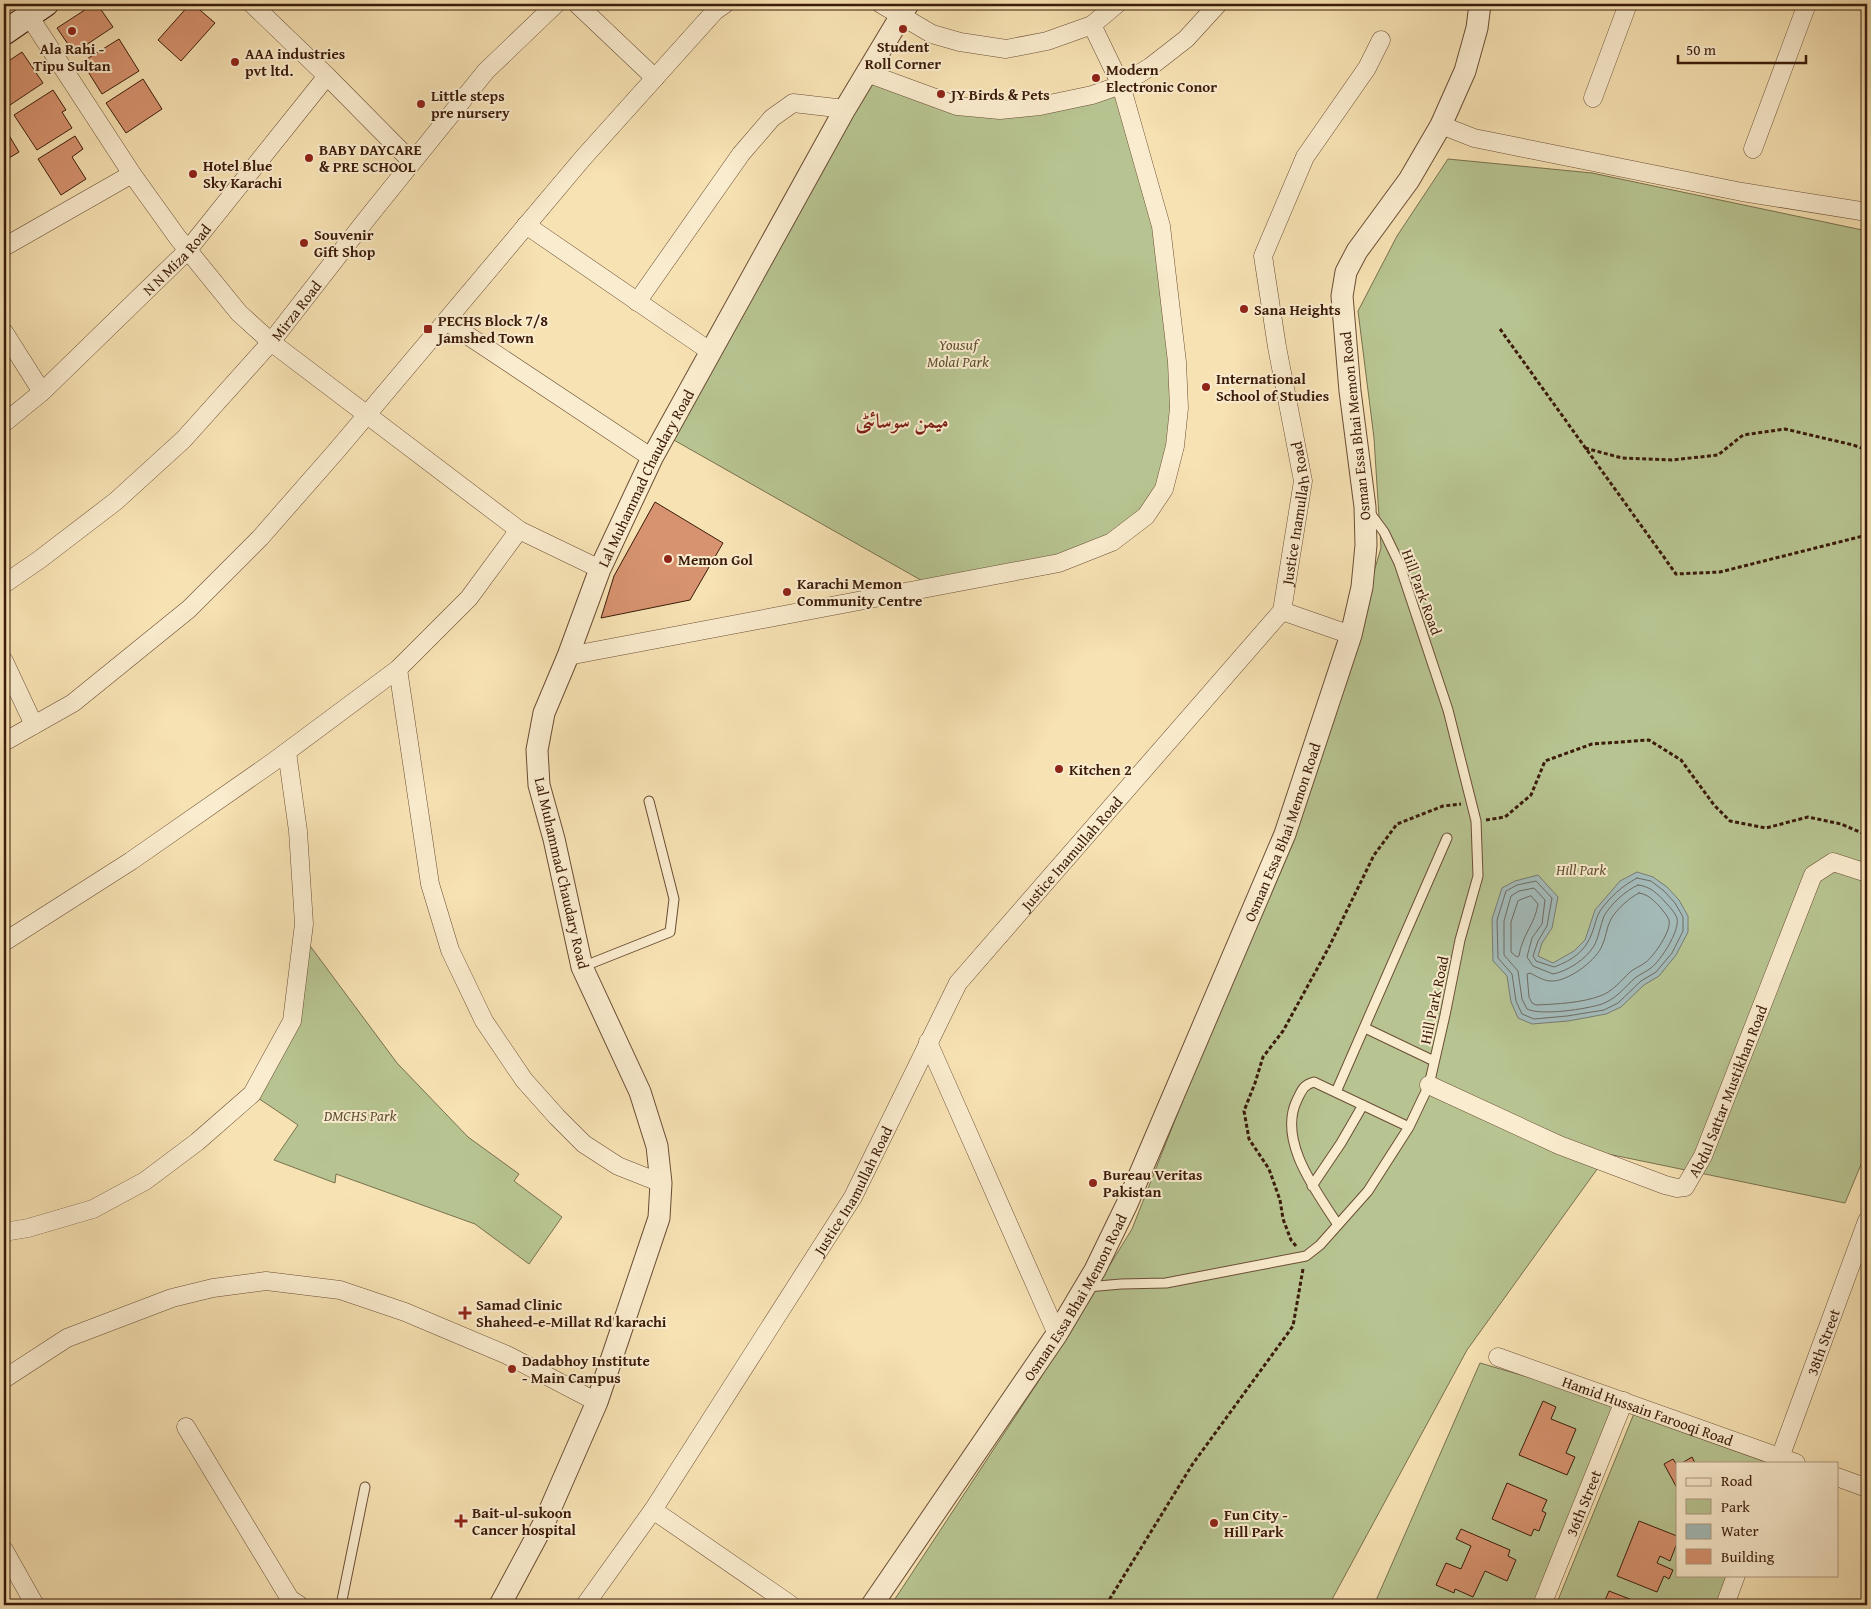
<svg xmlns="http://www.w3.org/2000/svg" width="1871" height="1609" font-family="'Gentium Book Plus',Amiri,serif">
<style>
.green{fill:#b7c491;stroke:#79704e}
.water{fill:#a3bab8;stroke:#797a72}
.lines{fill:none;stroke-linecap:round;stroke-linejoin:round}
.shore{stroke:#6f6a61;stroke-width:1}
.building{fill:#d7936f;stroke:#3b1b0a}
.service-casing{stroke:#6a4d34;stroke-width:11}
.minor-casing{stroke:#6a4d34;stroke-width:19}
.tertiary-casing{stroke:#6a4d34;stroke-width:23}
.secondary-casing{stroke:#3b1b0a;stroke-width:26}
.path{stroke:#3b1b0a;stroke-width:3;stroke-dasharray:4 2.5;stroke-linecap:butt}
.service{stroke:#faecce;stroke-width:9}
.minor{stroke:#faecce;stroke-width:18}
.tertiary{stroke:#faecce;stroke-width:21}
.secondary{stroke:#faecce;stroke-width:24}
.poi-dot{fill:#8f2418;stroke:#faecce;stroke-width:2}
.labels{text-anchor:middle;dominant-baseline:central;stroke-width:4;stroke-linejoin:round;paint-order:stroke}
.poi-label{font-size:15px;font-weight:bold;fill:#3b1b0a;stroke:#faecce;text-anchor:start}
.street-label{font-size:15px;fill:#3b1b0a;stroke:#faecce}
.park-label{font-size:15px;font-style:italic;fill:#604e32;stroke:#faecce}
.district-label{font-size:20px;font-weight:bold;fill:#7a1f14;stroke:#faecce}
</style>
<rect width="100%" height="100%" fill="#f7e2b3"/>
<filter id="stains"><feTurbulence type="fractalNoise" baseFrequency=".004" numOctaves="4"/><feColorMatrix values="0 0 0 0 .2 0 0 0 0 .09 0 0 0 0 .02 0 0 0 .5 -.17"/></filter>
<radialGradient id="worn" r=".72"><stop offset=".6" stop-color="#630" stop-opacity="0"/><stop offset="1" stop-color="#630" stop-opacity=".3"/></radialGradient>
<!-- green -->
<path class="green" d="M 868,73 L 1000,110 L 1121,85 L 1161,226 L 1177,362 L 1164,489 L 1112,542 L 933,587 L 665,435 Z
M 1448,159 L 1592,173 L 1867,231 L 1867,1150 L 1845,1203 L 1608,1154 L 1467,1350 L 1329,1605 L 891,1605 L 1038,1382 L 1132,1229 L 1321,750 L 1381,548 L 1374,438 L 1358,311 L 1397,236 Z
M 302,935 L 397,1063 L 468,1137 L 519,1174 L 514,1181 L 562,1217 L 529,1264 L 475,1224 L 336,1174 L 335,1183 L 274,1160 L 298,1125 L 252,1094 L 292,1021 Z
M 1480,1363 L 1613,1402 L 1615,1409 L 1535,1605 L 1374,1605 Z
M 1635,1411 L 1771,1463 L 1677,1463 L 1677,1575 L 1728,1575 L 1717,1605 L 1556,1605 Z"/>
<!-- water -->
<path class="water" d="M 1637,872 L 1653,877 L 1667,887 L 1679,900 L 1688,916 L 1688,932 L 1676,955 L 1659,976 L 1644,985 L 1621,1007 L 1606,1014 L 1568,1021 L 1532,1024 L 1518,1018 L 1511,1002 L 1507,976 L 1493,961 L 1492,919 L 1502,888 L 1515,881 L 1538,875 L 1558,897 L 1552,928 L 1542,943 L 1538,956 L 1553,963 L 1574,951 L 1585,940 L 1595,910 L 1620,881 Z"/>
<g class="lines">
<!-- shore -->
<path class="shore" d="M 1637,878 L 1651,881 L 1664,891 L 1675,903 L 1683,917 L 1683,931 L 1672,953 L 1656,972 L 1641,981 L 1618,1003 L 1604,1010 L 1567,1016 L 1534,1019 L 1522,1014 L 1516,1001 L 1512,974 L 1498,958 L 1497,920 L 1506,891 L 1517,885 L 1536,881 L 1552,898 L 1547,926 L 1538,941 L 1533,956 L 1536,961 L 1554,967 C 1571,961 1586,951 1592,933 C 1595,926 1596,917 1600,911 C 1610,897 1622,886 1637,878 Z
M 1638,885 C 1650,886 1658,894 1666,903 C 1670,907 1675,913 1677,918 C 1680,931 1661,960 1651,968 C 1646,972 1640,974 1635,978 C 1625,987 1616,999 1602,1004 C 1587,1009 1541,1016 1527,1009 L 1522,999 L 1518,971 L 1504,955 L 1504,921 L 1511,896 L 1519,891 L 1534,888 L 1545,900 L 1542,924 L 1532,938 L 1527,957 L 1533,966 L 1553,974 C 1568,971 1586,959 1594,946 C 1599,937 1600,926 1604,916 C 1611,904 1625,891 1638,885 Z
M 1639,893 C 1648,894 1654,901 1660,907 C 1663,911 1667,915 1669,920 C 1672,930 1654,956 1646,962 C 1641,966 1635,968 1630,972 C 1621,981 1612,992 1600,996 C 1581,1003 1557,1004 1536,1005 L 1532,1003 L 1529,997 L 1527,974 L 1530,973 C 1536,976 1544,981 1551,981 C 1567,982 1594,962 1601,948 C 1606,939 1606,928 1611,919 C 1617,909 1629,898 1639,893 Z
M 1531,896 L 1538,904 C 1535,924 1522,935 1519,956 L 1517,957 L 1511,952 L 1511,922 L 1518,901 Z"/>
</g>
<!-- building -->
<path class="building" d="M 94,4 L 97,4 L 113,27 L 74,53 L 57,28 Z
M 190,4 L 193,4 L 215,23 L 181,61 L 158,40 Z
M 119,39 L 139,71 L 102,94 L 82,62 Z
M 22,52 L 43,83 L 4,109 L 4,64 Z
M 143,79 L 162,109 L 126,133 L 106,103 Z
M 53,90 L 66,110 L 62,112 L 72,128 L 37,150 L 14,115 Z
M 4,127 L 19,152 L 4,161 Z
M 75,136 L 83,149 L 72,157 L 86,179 L 61,195 L 38,159 Z
M 655,502 L 723,543 L 690,600 L 601,618 L 614,576 Z
M 1543,1401 L 1556,1407 L 1551,1419 L 1576,1429 L 1566,1453 L 1575,1457 L 1567,1475 L 1519,1455 Z
M 1692,1457 L 1695,1463 L 1682,1463 Z
M 1673,1459 L 1677,1465 L 1677,1488 L 1664,1464 Z
M 1507,1483 L 1547,1500 L 1542,1511 L 1546,1513 L 1539,1531 L 1534,1529 L 1531,1536 L 1492,1519 Z
M 1639,1521 L 1677,1536 L 1677,1543 L 1670,1561 L 1660,1556 L 1657,1563 L 1673,1570 L 1669,1579 L 1664,1576 L 1657,1592 L 1617,1576 Z
M 1461,1529 L 1510,1550 L 1508,1556 L 1516,1560 L 1507,1581 L 1485,1571 L 1473,1597 L 1455,1589 L 1454,1593 L 1436,1585 L 1446,1563 L 1461,1569 L 1471,1546 L 1456,1539 Z
M 1609,1591 L 1645,1605 L 1603,1605 Z"/>
<g class="lines">
<defs>
<path id="service" d="M 582,967 L 670,932 L 674,899 L 649,801
M 1365,1028 L 1434,1061
M 1336,1092 L 1447,838
M 1312,1186 L 1341,1143 L 1363,1105
M 1338,1225 C 1317,1192 1277,1141 1297,1100 C 1302,1090 1303,1085 1314,1082 L 1409,1127
M 1087,1287 L 1121,1284 L 1166,1283 L 1306,1256 L 1320,1245 L 1368,1191 L 1409,1127 L 1429,1085 L 1445,1015 L 1460,940 L 1478,876 L 1476,821 L 1448,710 L 1399,563 L 1384,532 L 1370,513
M 341,1605 L 365,1487"/>
<g id="minor">
<path d="M 252,4 L 327,76 L 412,162"/>
<path d="M 577,4 L 655,78"/>
<path d="M 881,4 L 932,34 L 960,42 L 1006,49 L 1047,41 L 1092,25 L 1117,4"/>
<path d="M 29,16 L 132,174 L 178,238 L 239,313 L 271,342 L 519,530 L 600,569"/>
<path d="M 867,73 L 957,106 L 1000,110 L 1040,106 L 1092,95 L 1121,85 L 1150,67 L 1186,39 L 1218,4"/>
<path d="M 1593,98 L 1628,4"/>
<path d="M 1441,125 L 1474,138 L 1742,192 L 1867,212"/>
<path d="M 1753,149 L 1807,4"/>
<path d="M 526,225 L 711,352"/>
<path d="M 4,247 L 132,174"/>
<path d="M 637,302 L 741,154 L 772,118 L 793,103 L 845,109"/>
<path d="M 446,321 L 652,458"/>
<path d="M 4,332 L 42,392"/>
<path id="s1" d="M 4,423 L 42,392 L 187,251 L 327,76"/>
<path id="s2" d="M 4,584 L 39,560 L 116,501 L 184,439 L 271,342 L 369,216 L 486,71 L 556,4"/>
<path d="M 1282,611 L 1351,635"/>
<path d="M 568,656 L 1059,563 L 1112,542 L 1146,516 L 1164,489 L 1175,446 L 1179,408 L 1177,362 L 1161,226 L 1121,85 L 1092,25"/>
<path d="M 4,661 L 34,725"/>
<path d="M 398,669 L 430,884 L 450,950 L 484,1021 L 524,1080 L 557,1117 L 584,1144 L 618,1166 L 661,1183"/>
<path d="M 4,742 L 73,703 L 189,609 L 260,538 L 338,449 L 583,158 L 715,11 L 725,4"/>
<path d="M 4,942 L 131,861 L 273,762 L 398,669 L 469,598 L 519,530"/>
<path d="M 928,1042 L 1057,1334"/>
<path id="s3" d="M 1429,1085 L 1559,1145 L 1665,1185 L 1677,1188 L 1685,1187 L 1703,1156 L 1813,875 L 1833,862 L 1867,873"/>
<path d="M 4,1232 L 28,1228 L 93,1209 L 145,1181 L 197,1142 L 252,1094 L 292,1021 L 304,924 L 298,831 L 287,752"/>
<path id="s4" d="M 1498,1357 L 1796,1463"/>
<path d="M 4,1379 L 67,1338 L 172,1298 L 213,1288 L 266,1281 L 340,1290 L 405,1312 L 507,1355 L 597,1402"/>
<path d="M 186,1427 L 290,1599 L 299,1605"/>
<path id="s5" d="M 1778,1463 L 1867,1221"/>
<path d="M 1837,1477 L 1867,1488"/>
<path d="M 653,1510 L 791,1605"/>
<path d="M 4,1550 L 35,1605"/>
<path id="s6" d="M 585,1605 L 653,1510 L 853,1197 L 958,983 L 1282,611 L 1303,481 L 1277,347 L 1263,256 L 1305,157 L 1367,68 L 1381,40"/>
<path id="s7" d="M 1542,1605 L 1624,1401"/>
<path d="M 1725,1605 L 1736,1575"/>
</g>
<g id="tertiary">
<path id="s8" d="M 500,1605 L 545,1521 L 597,1402 L 659,1218 L 661,1183 L 657,1146 L 640,1092 L 582,967 L 554,839 L 539,785 L 537,750 L 544,713 L 568,656 L 600,569 L 652,458 L 845,109 L 908,4"/>
<path id="s9" d="M 872,1605 L 1057,1334 L 1095,1270 L 1127,1204 L 1285,834 L 1351,635 L 1362,587 L 1366,545 L 1365,507 L 1350,391 L 1342,296 L 1346,272 L 1357,251 L 1409,180 L 1441,125 L 1465,71 L 1477,28 L 1480,4"/>
</g>
<path id="secondary" d="M 4,33 L 46,4"/>
</defs>
<!-- service casing -->
<use href="#service" class="service-casing"/>
<!-- minor casing -->
<use href="#minor" class="minor-casing"/>
<!-- tertiary casing -->
<use href="#tertiary" class="tertiary-casing"/>
<!-- secondary casing -->
<use href="#secondary" class="secondary-casing"/>
<!-- path -->
<path class="path" d="M 1500,329 L 1676,574 L 1720,572 L 1867,535
M 1585,448 L 1622,458 L 1672,460 L 1718,455 L 1743,435 L 1785,429 L 1853,445 L 1867,450
M 1486,820 L 1505,817 L 1531,795 L 1545,761 L 1592,744 L 1649,740 L 1681,760 L 1714,805 L 1730,821 L 1766,828 L 1808,817 L 1841,824 L 1867,835
M 1296,1246 L 1291,1240 L 1283,1219 L 1280,1200 L 1269,1169 L 1249,1139 L 1244,1111 L 1255,1083 L 1263,1057 L 1283,1031 L 1329,947 L 1374,855 L 1397,824 L 1443,806 L 1461,804
M 1106,1605 L 1192,1465 L 1293,1326 L 1303,1269"/>
<!-- service -->
<use href="#service" class="service"/>
<!-- minor -->
<use href="#minor" class="minor"/>
<!-- tertiary -->
<use href="#tertiary" class="tertiary"/>
<!-- secondary -->
<use href="#secondary" class="secondary"/>
</g>
<!-- markers -->
<g class="poi-dot">
<circle cx="903" cy="29" r="5"/>
<circle cx="72" cy="31" r="5"/>
<circle cx="235" cy="62" r="5"/>
<circle cx="1096" cy="78" r="5"/>
<circle cx="941" cy="94" r="5"/>
<circle cx="421" cy="104" r="5"/>
<circle cx="309" cy="158" r="5"/>
<circle cx="193" cy="174" r="5"/>
<circle cx="304" cy="243" r="5"/>
<circle cx="1244" cy="309" r="5"/>
<rect x="423" y="324" width="10" height="10" rx="2.5"/>
<circle cx="1206" cy="387" r="5"/>
<circle cx="668" cy="559" r="5"/>
<circle cx="787" cy="592" r="5"/>
<circle cx="1059" cy="769" r="5"/>
<circle cx="1093" cy="1183" r="5"/>
<path d="M462.5 1305.5h5v5h5v5h-5v5h-5v-5h-5v-5h5z"/>
<circle cx="512" cy="1369" r="5"/>
<path d="M458.5 1513.5h5v5h5v5h-5v5h-5v-5h-5v-5h5z"/>
<circle cx="1214" cy="1523" r="5"/>
</g>
<g class="labels">
<!-- poi labels -->
<g class="poi-label">
<text x="903" y="46" text-anchor="middle">Student<tspan x="903" dy="17">Roll Corner</tspan></text>
<text x="72" y="48" text-anchor="middle">Ala Rahi -<tspan x="72" dy="17">Tipu Sultan</tspan></text>
<text x="245" y="53">AAA industries<tspan x="245" dy="17">pvt ltd.</tspan></text>
<text x="1106" y="69">Modern<tspan x="1106" dy="17">Electronic Conor</tspan></text>
<text x="951" y="94">JY Birds &amp; Pets</text>
<text x="431" y="95">Little steps<tspan x="431" dy="17">pre nursery</tspan></text>
<text x="319" y="149">BABY DAYCARE<tspan x="319" dy="17">&amp; PRE SCHOOL</tspan></text>
<text x="203" y="165">Hotel Blue<tspan x="203" dy="17">Sky Karachi</tspan></text>
<text x="314" y="234">Souvenir<tspan x="314" dy="17">Gift Shop</tspan></text>
<text x="1254" y="309">Sana Heights</text>
<text x="438" y="320">PECHS Block 7/8<tspan x="438" dy="17">Jamshed Town</tspan></text>
<text x="1216" y="378">International<tspan x="1216" dy="17">School of Studies</tspan></text>
<text x="678" y="559">Memon Gol</text>
<text x="797" y="583">Karachi Memon<tspan x="797" dy="17">Community Centre</tspan></text>
<text x="1069" y="769">Kitchen 2</text>
<text x="1103" y="1174">Bureau Veritas<tspan x="1103" dy="17">Pakistan</tspan></text>
<text x="476" y="1304">Samad Clinic<tspan x="476" dy="17">Shaheed-e-Millat Rd karachi</tspan></text>
<text x="522" y="1360">Dadabhoy Institute<tspan x="522" dy="17">- Main Campus</tspan></text>
<text x="472" y="1512">Bait-ul-sukoon<tspan x="472" dy="17">Cancer hospital</tspan></text>
<text x="1224" y="1514">Fun City -<tspan x="1224" dy="17">Hill Park</tspan></text>
</g>
<!-- street labels -->
<g class="street-label">
<text stroke="none"><textPath href="#s1" startOffset="238">N N Miza Road</textPath></text>
<text stroke="none"><textPath href="#s2" startOffset="402">Mirza Road</textPath></text>
<text transform="translate(1355 426) rotate(-96)">Osman Essa Bhai Memon Road</text>
<text stroke="none"><textPath href="#s8" startOffset="1202">Lal Muhammad Chaudary Road</textPath></text>
<text stroke="none"><textPath href="#s6" startOffset="1319">Justice Inamullah Road</textPath></text>
<text transform="translate(1422 592) rotate(70)">Hill Park Road</text>
<text stroke="none"><textPath href="#s9" startOffset="879">Osman Essa Bhai Memon Road</textPath></text>
<text stroke="none"><textPath href="#s6" startOffset="899">Justice Inamullah Road</textPath></text>
<text transform="translate(562 873) rotate(77)">Lal Muhammad Chaudary Road</text>
<text transform="translate(1434 1000) rotate(-78)">Hill Park Road</text>
<text stroke="none"><textPath href="#s3" startOffset="382">Abdul Sattar Mustikhan Road</textPath></text>
<text stroke="none"><textPath href="#s6" startOffset="494">Justice Inamullah Road</textPath></text>
<text stroke="none"><textPath href="#s9" startOffset="369">Osman Essa Bhai Memon Road</textPath></text>
<text stroke="none"><textPath href="#s5" startOffset="129">38th Street</textPath></text>
<text stroke="none"><textPath href="#s4" startOffset="159">Hamid Hussain Farooqi Road</textPath></text>
<text stroke="none"><textPath href="#s7" startOffset="110">36th Street</textPath></text>
</g>
<!-- park labels -->
<g class="park-label">
<text x="958" y="344">Yousuf<tspan x="958" dy="17">Molai Park</tspan></text>
<text x="1581" y="869">Hill Park</text>
<text x="360" y="1115">DMCHS Park</text>
</g>
<!-- district labels -->
<g class="district-label">
<text x="902" y="420">میمن سوسائٹی</text>
</g>
</g>
<!-- margin -->
<rect width="1871" height="1609" fill="none" stroke="#f7e2b3" stroke-width="20"/>
<rect x="5" y="5" width="1861" height="1599" fill="none" stroke="#3b1b0a" stroke-width="2.5"/>
<rect x="10" y="10" width="1851" height="1589" fill="none" stroke="#3b1b0a"/>
<!-- legend -->
<rect x="1676" y="1462" width="162" height="115" fill="#faecce" stroke="#ae9880"/>
<rect x="1686" y="1478" width="25" height="8" fill="#faecce" stroke="#ae9880"/>
<text x="1721" y="1486" font-size="15" fill="#3b1b0a">Road</text>
<rect x="1686" y="1499" width="25" height="15" fill="#b7c491" stroke="#ae9880"/>
<text x="1721" y="1512" font-size="15" fill="#3b1b0a">Park</text>
<rect x="1686" y="1524" width="25" height="15" fill="#a3bab8" stroke="#ae9880"/>
<text x="1721" y="1536" font-size="15" fill="#3b1b0a">Water</text>
<rect x="1686" y="1549" width="25" height="15" fill="#d7936f" stroke="#ae9880"/>
<text x="1721" y="1562" font-size="15" fill="#3b1b0a">Building</text>
<!-- scale -->
<path d="M1678 55v8h128v-8" fill="none" stroke="#3b1b0a" stroke-width="2.5"/>
<text x="1686" y="55" font-size="15" fill="#3b1b0a" stroke="#faecce" stroke-width="4" paint-order="stroke">50 m</text>
<rect width="100%" height="100%" filter="url(#stains)"/>
<rect width="100%" height="100%" fill="url(#worn)"/>
</svg>
